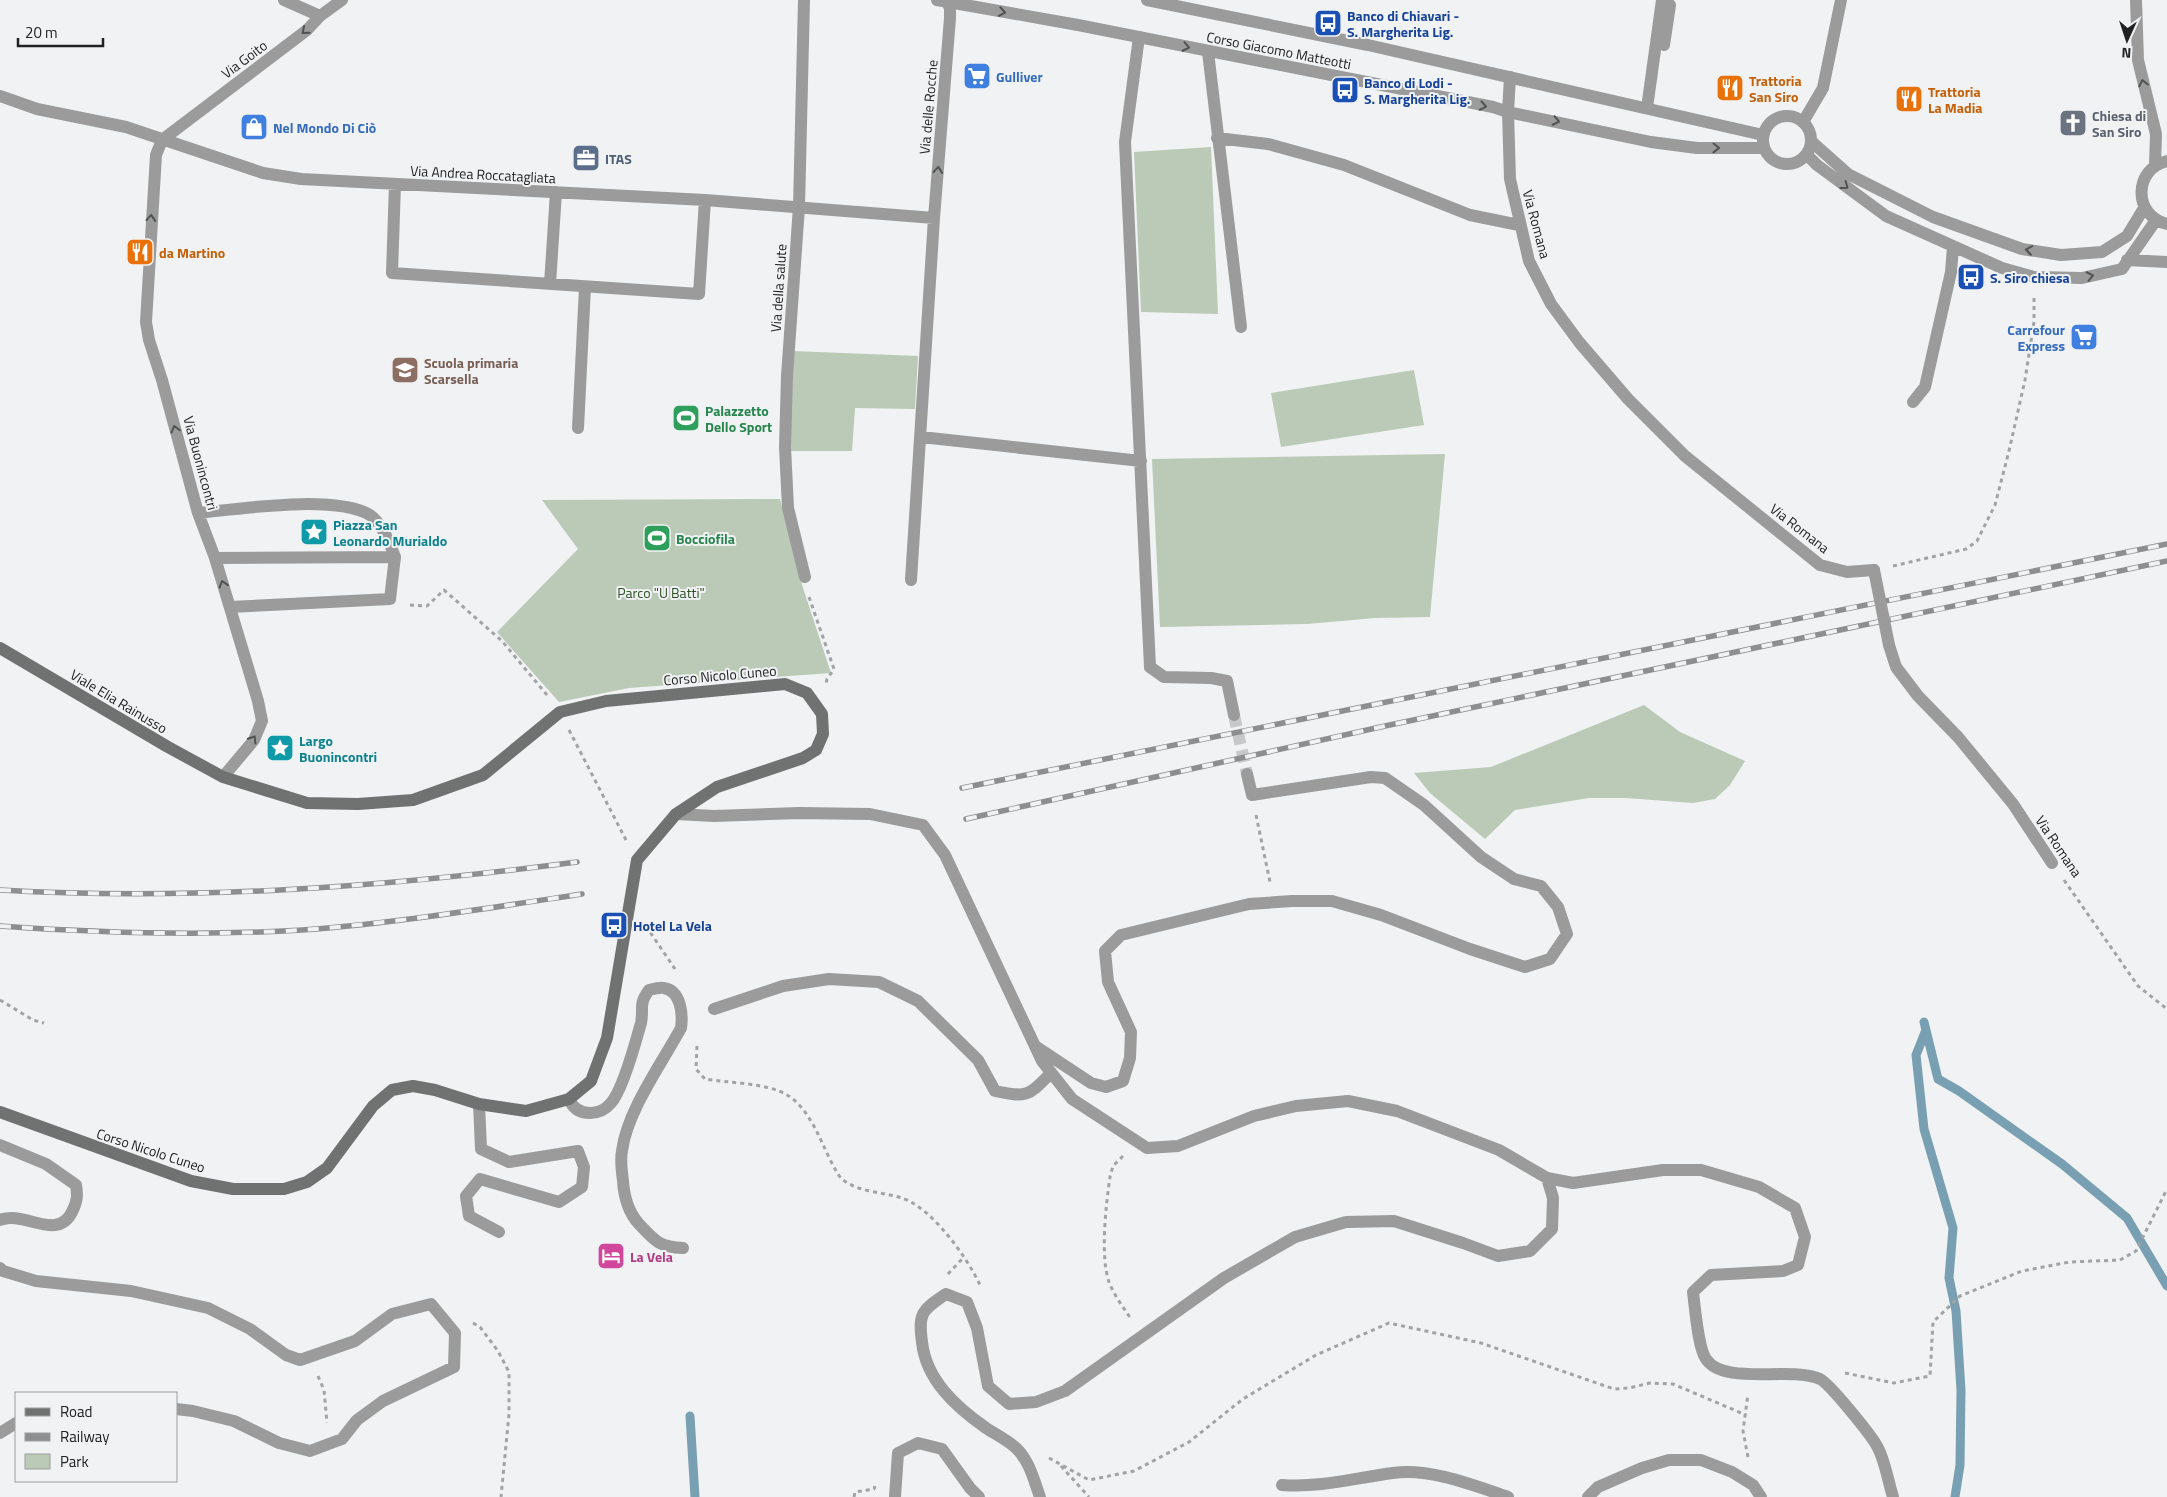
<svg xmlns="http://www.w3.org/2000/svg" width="2167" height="1497" font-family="'Titillium Web',sans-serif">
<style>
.green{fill:#bacab6}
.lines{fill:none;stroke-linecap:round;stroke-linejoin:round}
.stream{stroke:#78a0b2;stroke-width:9}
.pedestrian-tunnel{stroke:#c6c8ca;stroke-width:12;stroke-dasharray:12 6;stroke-linecap:butt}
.path{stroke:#a1a3a4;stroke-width:3;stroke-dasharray:4 4;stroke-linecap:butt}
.service{stroke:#9a9b9a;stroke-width:12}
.pedestrian{stroke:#9a9b9a;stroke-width:12}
.minor{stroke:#9a9b9a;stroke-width:12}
.tertiary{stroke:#9a9b9a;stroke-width:12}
.secondary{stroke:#707271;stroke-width:12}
.rail-casing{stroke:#8c8e8f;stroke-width:5.5}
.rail{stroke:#f0f2f4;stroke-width:4;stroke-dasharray:11;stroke-linecap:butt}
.minor-bridge{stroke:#9a9b9a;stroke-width:12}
.oneway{stroke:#515252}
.labels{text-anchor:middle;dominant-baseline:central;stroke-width:4;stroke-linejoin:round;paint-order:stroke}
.transit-label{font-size:14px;font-weight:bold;fill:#164399;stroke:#f0f2f4;text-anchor:start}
.street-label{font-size:14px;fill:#202122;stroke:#f0f2f4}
.shop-label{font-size:14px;font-weight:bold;fill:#366cbe;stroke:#f0f2f4;text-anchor:start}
.food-label{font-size:14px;font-weight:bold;fill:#c56008;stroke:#f0f2f4;text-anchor:start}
.worship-label{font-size:14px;font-weight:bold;fill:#5b616d;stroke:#f0f2f4;text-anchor:start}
.service-label{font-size:14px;font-weight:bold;fill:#4e5e75;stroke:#f0f2f4;text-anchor:start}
.education-label{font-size:14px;font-weight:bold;fill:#785e54;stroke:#f0f2f4;text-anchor:start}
.leisure-label{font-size:14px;font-weight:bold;fill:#27864d;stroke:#f0f2f4;text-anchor:start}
.culture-label{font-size:14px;font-weight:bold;fill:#0d838f;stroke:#f0f2f4;text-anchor:start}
.park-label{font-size:14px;fill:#2c4f24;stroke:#f0f2f4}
.hotel-label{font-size:14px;font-weight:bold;fill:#b23c85;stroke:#f0f2f4;text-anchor:start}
</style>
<rect width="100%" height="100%" fill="#f0f2f4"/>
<!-- green -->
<path class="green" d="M 1211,147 L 1218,314 L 1141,312 L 1134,152 Z
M 793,351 L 918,356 L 915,409 L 855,408 L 852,451 L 790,451 Z
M 1414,370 L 1424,425 L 1281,447 L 1271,393 Z
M 1445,454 L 1430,617 L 1375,618 L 1307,624 L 1160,627 L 1152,459 Z
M 780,499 L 802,585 L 831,673 L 629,688 L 559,702 L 497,632 L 578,549 L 542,500 Z
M 1644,705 L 1680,732 L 1745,761 L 1730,785 L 1715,799 L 1693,803 L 1626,798 L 1589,798 L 1515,810 L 1485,839 L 1430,793 L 1414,773 L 1491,767 Z"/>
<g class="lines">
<!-- stream -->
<path class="stream" d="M 1924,1022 L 1938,1079 L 1959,1091 L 2062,1164 L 2127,1218 L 2167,1286
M 1926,1030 L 1916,1055 L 1924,1129 L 1953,1228 L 1949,1278 L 1956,1311 L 1961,1390 L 1960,1465 L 1955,1497
M 690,1416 L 695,1497"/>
<!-- pedestrian-tunnel -->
<path class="pedestrian-tunnel" d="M 1234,715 L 1247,774"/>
<!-- path -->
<path class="path" d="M 1893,566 L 1966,549 L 1977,541 L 1995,505 L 2009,451 L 2025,380 L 2034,322 L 2034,297
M 809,597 L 834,669 L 827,679 L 826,684
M 410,605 L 427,606 L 444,590 L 502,641 L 547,695
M 569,730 L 626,840
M 1256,815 L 1270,882
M 2064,880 L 2138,986 L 2167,1009
M 646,926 L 675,969
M 0,1000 L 33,1020 L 44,1023
M 697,1046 L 696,1069 L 705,1079 C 728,1083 768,1083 787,1095 C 801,1103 811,1120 818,1134 C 823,1144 834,1170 841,1178 C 855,1192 884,1192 902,1198 C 932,1208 967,1257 980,1285
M 1123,1156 L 1113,1166 L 1110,1177 C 1106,1204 1100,1256 1109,1282 C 1114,1295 1123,1307 1131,1319
M 948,1274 L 963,1258
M 473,1323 L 480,1327 L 498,1351 L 509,1372 L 509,1414 L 501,1497
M 1845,1373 L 1894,1383 L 1930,1376 L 1933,1322 L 1960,1296 L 2022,1271 L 2070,1262 L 2120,1260 L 2136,1251 L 2167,1189
M 318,1376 L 324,1390 L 327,1423
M 1748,1457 L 1743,1431 L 1748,1394
M 1049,1458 L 1089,1480 L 1134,1471 L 1189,1442 L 1243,1399 L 1316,1355 L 1389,1323 L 1481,1343 L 1614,1389 L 1629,1388 L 1650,1383 L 1673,1384 L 1746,1415
M 1061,1466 L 1089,1497
M 854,1497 L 855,1492 L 874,1489 L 875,1486"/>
<!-- service -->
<path class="service" d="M 1664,45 L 1670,5
M 1647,108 L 1662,0
M 578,428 L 585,287
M 569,1099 C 573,1109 580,1113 590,1113 C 598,1113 606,1109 611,1103 C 623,1090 636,1041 641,1023 C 644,1008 638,1005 649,990 C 653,989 660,987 664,988 C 681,991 683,1014 681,1028 C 662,1063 627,1111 622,1151 C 620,1160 622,1172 623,1181 C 624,1196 629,1213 639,1224 C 655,1241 659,1247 683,1248
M 479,1104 L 481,1149 L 509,1162 L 578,1151 L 584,1167 L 582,1187 L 559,1202 L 480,1179 L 466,1196 L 469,1216 L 499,1232"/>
<!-- pedestrian -->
<path class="pedestrian" d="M 1150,667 L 1164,677 L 1211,678 L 1227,681 L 1234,715
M 1247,774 L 1252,795 L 1371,777 L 1385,778 L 1424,805 L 1481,857 L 1514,879"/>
<!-- minor -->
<path class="minor" d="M 284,0 L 320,16
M 804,0 L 799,207 L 787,376 L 785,447 L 788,508 L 805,577
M 2136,0 L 2138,60 L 2156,134 L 2155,165
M 1139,37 L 1125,142 L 1150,667
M 1208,52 L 1241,327
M 1510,77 L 1508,112 L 1510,179 L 1529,261 L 1551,304 L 1579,342 L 1628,399 L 1685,456 L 1820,565 L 1847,572 L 1874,570
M 0,96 L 37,109 L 126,127 L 263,173 L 301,179 L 705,200 L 934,218
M 1803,122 L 1823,88 L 1841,0
M 1217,138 L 1268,144 L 1344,165 L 1470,215 L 1519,225
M 1812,142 L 1848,174 L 1933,217 L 2022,249 L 2061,255 L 2102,252 L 2127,236 L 2144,208
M 1807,155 L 1817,165 L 1886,216 L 2002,268 L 2034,277 L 2082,278 L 2122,269 L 2156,220
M 2167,161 C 2133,169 2133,216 2167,224
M 395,184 L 392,273 L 699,294 L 705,200
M 2127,260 L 2167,262
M 550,284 L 556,192
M 1913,402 L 1925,387 L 1951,272 L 1953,247
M 921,437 L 1141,461
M 198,513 C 240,509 334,494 370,515 C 381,522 391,545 395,557
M 215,558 L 395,557 L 390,599 L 230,607
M 911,580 L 934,218 L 950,18 L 950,8 L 946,0
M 1889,645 L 1896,667 L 1918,696 L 1958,737 L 2013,804 L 2052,863
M 223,777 L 254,740 L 262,721 L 258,701 L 215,558 L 198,513 L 162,380 L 149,340 L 146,322 L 156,155 L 162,140 L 307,30 L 320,16 L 342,0
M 676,814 L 714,816 L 799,813 L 870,814 L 923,825 L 945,855 L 1042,1061 L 1072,1099 L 1147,1148 L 1178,1146 L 1254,1116 L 1296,1106 L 1348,1101 L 1397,1111 L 1499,1150 L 1547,1178 L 1553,1198 L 1552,1229 L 1530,1251 L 1498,1256 L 1463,1243 L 1394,1221 L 1346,1222 L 1295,1237 L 1224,1278 L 1065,1391 L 1036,1402 L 1009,1404 L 988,1386 L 977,1328 L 967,1302 L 946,1294 C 922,1310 918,1313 922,1342 C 926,1380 956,1407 986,1428 C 995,1434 1009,1441 1017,1449 C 1030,1462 1034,1481 1040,1497
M 714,1009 L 783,986 L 829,979 L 879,982 L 918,1001 L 978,1060 L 995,1091 C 1028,1098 1028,1096 1051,1073
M 1035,1046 L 1091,1083 L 1106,1087 L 1123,1081 L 1130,1058 L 1131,1032 L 1108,982 L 1105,951 L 1121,935 L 1249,904 L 1292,901 L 1332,901 L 1381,915 L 1470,949 L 1525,967 L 1550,959 L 1567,934 L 1558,907 L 1541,886 L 1514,879
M 0,1145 L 46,1164 L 76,1185 C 78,1196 77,1202 72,1212 C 57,1242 24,1210 0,1220
M 1547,1178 L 1573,1183 L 1663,1170 L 1701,1170 L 1759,1187 L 1795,1208 L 1805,1237 L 1798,1265 L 1783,1271 L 1711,1275 L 1693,1292 C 1695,1307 1698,1348 1706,1359 C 1724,1386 1791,1366 1820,1379 C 1830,1384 1871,1435 1877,1446 C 1885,1460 1888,1481 1893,1497
M 0,1268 L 3,1271 L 36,1281 L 131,1291 L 208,1308 L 250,1329 L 286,1355 L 300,1360 L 355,1341 L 392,1314 L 431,1304 L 455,1333 L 454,1367 L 383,1401 L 357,1420 L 342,1439 L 310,1451 L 279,1443 L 234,1421 L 193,1411 L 176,1409
M 0,1433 L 16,1423
M 1282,1485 C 1320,1488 1355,1478 1393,1473 C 1430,1468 1473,1485 1508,1497
M 895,1497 L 898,1453 L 918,1443 L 942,1449 L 970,1488 L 979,1497
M 1588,1497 L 1598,1487 L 1642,1468 L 1669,1460 L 1701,1460 L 1732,1472 L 1753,1485 L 1761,1497"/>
<!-- tertiary -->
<path class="tertiary" d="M 937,0 L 1078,25 L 1493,107 L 1508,112 L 1651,142 L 1697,148 L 1764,148
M 1147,0 L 1368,45 L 1763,135
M1763 140a24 24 0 1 1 48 0a24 24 0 1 1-48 0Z"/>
<!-- secondary -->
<path class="secondary" d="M 0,648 L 168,747 L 223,777 L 307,803 L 358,804 L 413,800 L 483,775 L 560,712 L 606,701 L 785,684 L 807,693 L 822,714 L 823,734 L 816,750 L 803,758 L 717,787 L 676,814 L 637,860 L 607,1038 L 591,1081 L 569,1099 L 526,1111 L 479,1104 L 435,1090 L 413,1086 L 392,1090 L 373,1106 L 327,1168 L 307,1182 L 284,1189 L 233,1189 L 191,1181 L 0,1112"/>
<defs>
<path id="rail" d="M 962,788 L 2167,544
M 966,819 L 1385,726 L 2167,561
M 0,890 C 193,901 385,887 577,862
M 0,926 C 100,933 202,936 302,930 C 396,923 489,908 582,894"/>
</defs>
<!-- rail casing -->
<use href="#rail" class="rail-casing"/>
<!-- rail -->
<use href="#rail" class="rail"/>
<!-- minor-bridge -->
<path class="minor-bridge" d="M 1874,570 L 1889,645"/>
</g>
<!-- one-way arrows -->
<defs><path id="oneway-chevron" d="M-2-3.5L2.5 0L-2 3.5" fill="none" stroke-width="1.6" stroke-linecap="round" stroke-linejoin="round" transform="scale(1.25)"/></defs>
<g class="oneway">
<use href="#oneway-chevron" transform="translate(1002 12) rotate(10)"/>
<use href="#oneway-chevron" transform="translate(305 31) rotate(140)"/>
<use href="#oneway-chevron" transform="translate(1186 47) rotate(12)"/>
<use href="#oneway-chevron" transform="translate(2143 83) rotate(-102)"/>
<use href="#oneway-chevron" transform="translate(1483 106) rotate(11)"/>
<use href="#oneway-chevron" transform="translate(1556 121) rotate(12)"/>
<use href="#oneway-chevron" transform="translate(1716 148) rotate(1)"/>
<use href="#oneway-chevron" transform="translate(938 170) rotate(-85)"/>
<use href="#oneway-chevron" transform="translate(1845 186) rotate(36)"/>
<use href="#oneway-chevron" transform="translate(151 218) rotate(-85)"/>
<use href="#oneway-chevron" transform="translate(2029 250) rotate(-171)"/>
<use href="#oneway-chevron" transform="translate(2090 276) rotate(-12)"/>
<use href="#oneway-chevron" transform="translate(175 429) rotate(-105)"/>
<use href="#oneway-chevron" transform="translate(223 584) rotate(-107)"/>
<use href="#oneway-chevron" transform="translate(253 739) rotate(-58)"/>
</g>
<!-- icons -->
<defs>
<symbol id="bus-square" viewBox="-11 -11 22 22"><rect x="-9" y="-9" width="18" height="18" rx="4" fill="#1a4fb4" stroke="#f0f2f4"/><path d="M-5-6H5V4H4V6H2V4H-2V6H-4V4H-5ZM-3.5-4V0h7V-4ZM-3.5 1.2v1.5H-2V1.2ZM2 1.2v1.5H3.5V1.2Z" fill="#fff"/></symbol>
<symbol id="supermarket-square" viewBox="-11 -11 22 22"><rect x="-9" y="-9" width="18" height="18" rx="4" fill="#3f7fe0" stroke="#f0f2f4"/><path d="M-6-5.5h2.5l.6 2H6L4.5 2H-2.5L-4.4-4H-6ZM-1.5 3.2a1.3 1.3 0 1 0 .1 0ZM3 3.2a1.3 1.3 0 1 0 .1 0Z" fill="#fff"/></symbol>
<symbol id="restaurant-square" viewBox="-11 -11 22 22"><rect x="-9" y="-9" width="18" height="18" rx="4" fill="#e8710a" stroke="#f0f2f4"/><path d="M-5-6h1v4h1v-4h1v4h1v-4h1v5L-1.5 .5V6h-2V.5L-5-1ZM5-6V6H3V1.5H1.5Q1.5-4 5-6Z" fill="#fff"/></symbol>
<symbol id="church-square" viewBox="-11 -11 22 22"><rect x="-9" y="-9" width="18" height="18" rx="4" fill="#6b7280" stroke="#f0f2f4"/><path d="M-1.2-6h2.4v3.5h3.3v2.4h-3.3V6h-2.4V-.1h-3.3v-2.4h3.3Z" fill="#fff"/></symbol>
<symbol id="shop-square" viewBox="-11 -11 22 22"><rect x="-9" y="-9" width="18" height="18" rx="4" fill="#3f7fe0" stroke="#f0f2f4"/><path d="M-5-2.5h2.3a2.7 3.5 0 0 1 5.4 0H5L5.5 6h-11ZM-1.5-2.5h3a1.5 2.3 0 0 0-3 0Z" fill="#fff"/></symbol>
<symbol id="office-square" viewBox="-11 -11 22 22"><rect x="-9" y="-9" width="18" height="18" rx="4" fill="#5c6f8a" stroke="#f0f2f4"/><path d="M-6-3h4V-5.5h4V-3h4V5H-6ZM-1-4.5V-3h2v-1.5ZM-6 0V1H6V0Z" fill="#fff"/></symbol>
<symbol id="school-square" viewBox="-11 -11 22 22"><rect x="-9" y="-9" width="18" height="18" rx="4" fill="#8d6e63" stroke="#f0f2f4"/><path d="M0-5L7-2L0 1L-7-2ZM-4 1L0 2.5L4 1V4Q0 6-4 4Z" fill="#fff"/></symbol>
<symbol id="stadium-square" viewBox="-11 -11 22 22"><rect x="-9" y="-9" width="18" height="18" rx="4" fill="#2e9e5b" stroke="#f0f2f4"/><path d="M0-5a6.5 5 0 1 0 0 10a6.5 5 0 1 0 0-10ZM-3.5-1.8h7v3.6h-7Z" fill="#fff"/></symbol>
<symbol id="sight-square" viewBox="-11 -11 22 22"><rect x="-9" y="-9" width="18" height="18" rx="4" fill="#0f9aa8" stroke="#f0f2f4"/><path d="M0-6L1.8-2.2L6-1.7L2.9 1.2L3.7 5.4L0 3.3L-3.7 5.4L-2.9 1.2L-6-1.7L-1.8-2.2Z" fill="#fff"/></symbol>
<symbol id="hotel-square" viewBox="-11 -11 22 22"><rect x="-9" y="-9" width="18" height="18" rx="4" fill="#d1479c" stroke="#f0f2f4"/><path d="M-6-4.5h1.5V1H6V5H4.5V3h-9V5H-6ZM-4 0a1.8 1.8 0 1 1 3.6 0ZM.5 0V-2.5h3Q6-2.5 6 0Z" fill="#fff"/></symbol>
</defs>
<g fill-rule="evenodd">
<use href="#bus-square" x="1312" y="7" width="32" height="32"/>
<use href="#supermarket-square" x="961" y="60" width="32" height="32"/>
<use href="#restaurant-square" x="1714" y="72" width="32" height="32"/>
<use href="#bus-square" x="1329" y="74" width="32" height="32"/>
<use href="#restaurant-square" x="1893" y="83" width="32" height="32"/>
<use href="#church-square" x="2057" y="107" width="32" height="32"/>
<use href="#shop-square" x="238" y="111" width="32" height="32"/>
<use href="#office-square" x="570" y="142" width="32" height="32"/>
<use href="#restaurant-square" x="124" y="236" width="32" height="32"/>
<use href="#bus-square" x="1955" y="261" width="32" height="32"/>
<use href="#supermarket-square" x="2068" y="321" width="32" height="32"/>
<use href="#school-square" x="389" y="354" width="32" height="32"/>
<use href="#stadium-square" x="670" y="402" width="32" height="32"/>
<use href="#sight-square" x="298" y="516" width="32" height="32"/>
<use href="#stadium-square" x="641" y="522" width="32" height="32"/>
<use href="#sight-square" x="264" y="732" width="32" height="32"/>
<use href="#bus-square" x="598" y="909" width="32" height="32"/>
<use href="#hotel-square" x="595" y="1240" width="32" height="32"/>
</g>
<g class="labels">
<!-- transit labels -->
<g class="transit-label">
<text x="1347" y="15">Banco di Chiavari -<tspan x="1347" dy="16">S. Margherita Lig.</tspan></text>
<text x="1364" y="82">Banco di Lodi -<tspan x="1364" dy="16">S. Margherita Lig.</tspan></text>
<text x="1990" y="277">S. Siro chiesa</text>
<text x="633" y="925">Hotel La Vela</text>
</g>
<!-- street labels -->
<g class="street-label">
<text transform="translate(1279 50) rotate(11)">Corso Giacomo Matteotti</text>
<text transform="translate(244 59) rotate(-37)">Via Goito</text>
<text transform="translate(928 107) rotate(-85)">Via delle Rocche</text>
<text transform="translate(483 174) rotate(3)">Via Andrea Roccatagliata</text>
<text transform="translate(1537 224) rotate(75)">Via Romana</text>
<text transform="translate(778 288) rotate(-86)">Via della salute</text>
<text transform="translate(201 463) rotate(75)">Via Buonincontri</text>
<text transform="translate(1800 528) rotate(38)">Via Romana</text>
<text transform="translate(720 675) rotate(-5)">Corso Nicolo Cuneo</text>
<text transform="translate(119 701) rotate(31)">Viale Elia Rainusso</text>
<text transform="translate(2059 846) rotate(56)">Via Romana</text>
<text transform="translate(151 1150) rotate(18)">Corso Nicolo Cuneo</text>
</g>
<!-- shop labels -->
<g class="shop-label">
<text x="996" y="76">Gulliver</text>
<text x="273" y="127">Nel Mondo Di Ciò</text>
<text x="2065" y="329" text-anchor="end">Carrefour<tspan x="2065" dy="16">Express</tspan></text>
</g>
<!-- food labels -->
<g class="food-label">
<text x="1749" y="80">Trattoria<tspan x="1749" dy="16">San Siro</tspan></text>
<text x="1928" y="91">Trattoria<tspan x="1928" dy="16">La Madia</tspan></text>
<text x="159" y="252">da Martino</text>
</g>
<!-- worship labels -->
<g class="worship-label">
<text x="2092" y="115">Chiesa di<tspan x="2092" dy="16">San Siro</tspan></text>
</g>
<!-- service labels -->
<g class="service-label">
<text x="605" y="158">ITAS</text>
</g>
<!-- education labels -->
<g class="education-label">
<text x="424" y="362">Scuola primaria<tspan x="424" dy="16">Scarsella</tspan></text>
</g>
<!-- leisure labels -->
<g class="leisure-label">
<text x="705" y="410">Palazzetto<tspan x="705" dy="16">Dello Sport</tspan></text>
<text x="676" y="538">Bocciofila</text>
</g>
<!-- culture labels -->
<g class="culture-label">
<text x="333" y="524">Piazza San<tspan x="333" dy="16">Leonardo Murialdo</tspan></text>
<text x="299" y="740">Largo<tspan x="299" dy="16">Buonincontri</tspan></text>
</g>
<!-- park labels -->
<g class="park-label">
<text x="661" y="592">Parco "U Batti"</text>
</g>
<!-- hotel labels -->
<g class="hotel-label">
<text x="630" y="1256">La Vela</text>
</g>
</g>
<!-- legend -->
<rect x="15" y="1392" width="162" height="90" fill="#f0f2f4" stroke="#9d9ea0"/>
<rect x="25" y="1408" width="25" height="8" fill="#707271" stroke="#9d9ea0"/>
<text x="60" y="1417" font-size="15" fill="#202122">Road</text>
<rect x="25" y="1433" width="25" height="8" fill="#8c8e8f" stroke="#9d9ea0"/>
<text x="60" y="1442" font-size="15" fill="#202122">Railway</text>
<rect x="25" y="1454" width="25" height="15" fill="#bacab6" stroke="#9d9ea0"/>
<text x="60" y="1467" font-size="15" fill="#202122">Park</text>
<!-- north arrow -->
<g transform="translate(2127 40) rotate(183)" stroke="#f0f2f4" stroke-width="4" paint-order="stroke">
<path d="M0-4L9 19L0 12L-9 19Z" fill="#202122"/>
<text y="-8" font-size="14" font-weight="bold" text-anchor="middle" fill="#202122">N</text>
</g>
<!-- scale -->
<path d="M18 38v8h85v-8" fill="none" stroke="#202122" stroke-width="2.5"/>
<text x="25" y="38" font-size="15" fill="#202122" stroke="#f0f2f4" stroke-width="4" paint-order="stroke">20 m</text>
</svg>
